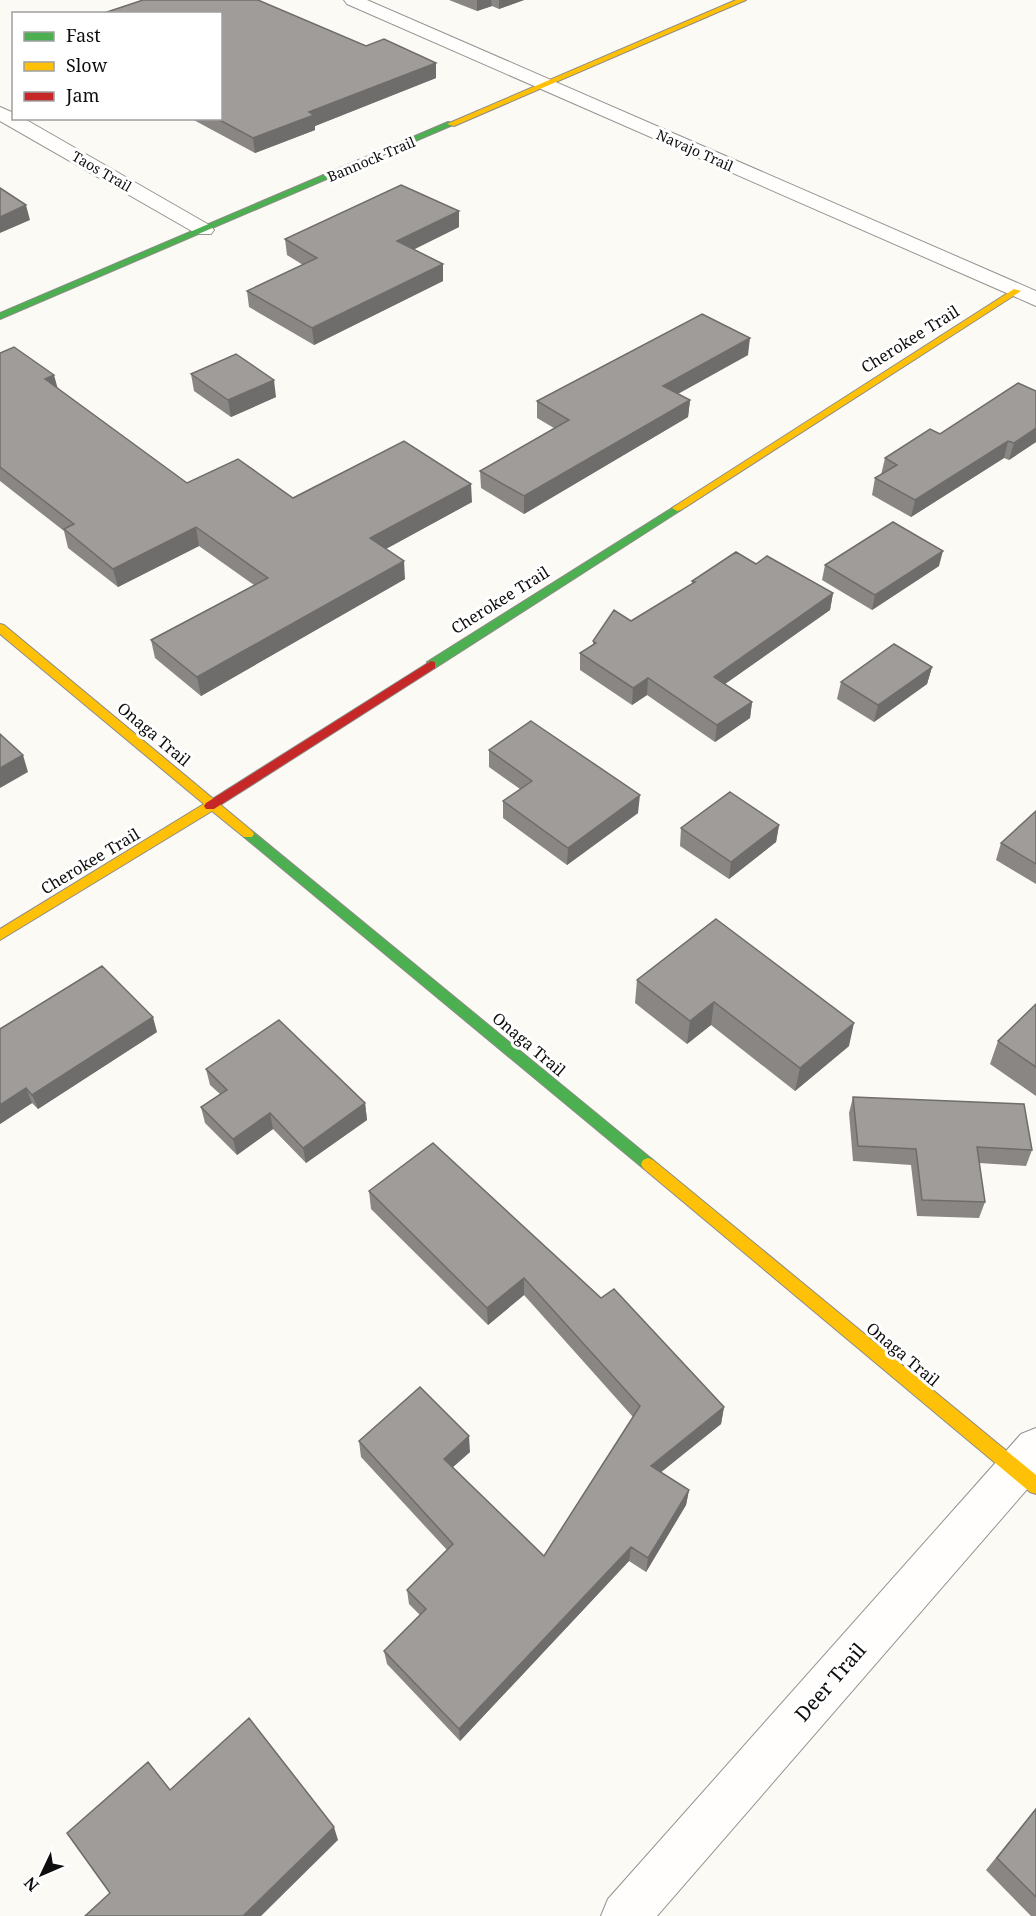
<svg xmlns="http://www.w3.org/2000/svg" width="1036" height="1916" font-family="'Noto Serif',serif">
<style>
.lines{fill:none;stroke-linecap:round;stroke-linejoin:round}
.street-casing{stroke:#959492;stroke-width:2}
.fast-casing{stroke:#8c8b88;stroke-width:2}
.slow-casing{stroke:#8c8b88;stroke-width:2}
.jam-casing{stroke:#8c8b88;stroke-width:2}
.street{fill:#fffefd;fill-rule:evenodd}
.fast{fill:#4caf50;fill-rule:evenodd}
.slow{fill:#ffc107;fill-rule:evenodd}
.jam{fill:#c62828;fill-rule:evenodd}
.wall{fill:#898684}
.shaded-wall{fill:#6f6d6b}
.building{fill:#9f9c99;stroke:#6f6d6b;stroke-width:1.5}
.labels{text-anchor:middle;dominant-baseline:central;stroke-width:6;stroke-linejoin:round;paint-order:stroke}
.far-street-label{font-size:14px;fill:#0e0e0e;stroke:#fff}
.street-label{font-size:16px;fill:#0e0e0e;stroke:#fff}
.near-street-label{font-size:20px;fill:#0e0e0e;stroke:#fff}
</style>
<rect width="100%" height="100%" fill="#fcfaf4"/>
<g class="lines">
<defs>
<path id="street" d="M 344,0 L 367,0 L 1036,291 L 1036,306 L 347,4 Z
M 0,107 L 14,113 L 14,118 L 23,118 L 211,226 L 214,230 L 211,234 L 197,234 L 0,121 Z
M 1036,1428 L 1036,1479 L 657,1916 L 601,1916 L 608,1899 L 1021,1434 Z"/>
<path id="fast" d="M 448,122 L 455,124 L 0,319 L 0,313 Z
M 677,505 L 681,506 L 681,510 L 435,668 L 427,668 L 427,662 Z
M 248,829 L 252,831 L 653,1160 L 655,1164 L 653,1168 L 648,1170 L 643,1168 L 244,837 L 242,834 Z"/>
<path id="slow" d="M 736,0 L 746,0 L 454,126 L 447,124 Z
M 1014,289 L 1021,291 L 681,510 L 677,511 L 672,508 Z
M 0,624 L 4,625 L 252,831 L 254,834 L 252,837 L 244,837 L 212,811 L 0,940 L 0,929 L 204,804 L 0,634 Z
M 648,1158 L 653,1160 L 1036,1475 L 1036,1494 L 1030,1492 L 643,1168 L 641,1164 L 643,1160 Z"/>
<path id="jam" d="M 431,661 L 435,662 L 435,668 L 214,809 L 206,809 L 204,806 L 206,803 Z"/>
</defs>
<!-- street casing -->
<use href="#street" class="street-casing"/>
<!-- fast casing -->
<use href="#fast" class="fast-casing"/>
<!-- slow casing -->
<use href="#slow" class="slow-casing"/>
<!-- jam casing -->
<use href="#jam" class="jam-casing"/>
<!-- street -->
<use href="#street" class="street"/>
<!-- fast -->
<use href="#fast" class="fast"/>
<!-- slow -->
<use href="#slow" class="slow"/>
<!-- jam -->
<use href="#jam" class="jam"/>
</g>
<!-- wall -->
<path class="wall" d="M 449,0 L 524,0 L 499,9 L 492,6 L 477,11 Z
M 366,46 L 436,63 L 436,78 L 315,126 L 315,130 L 255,153 L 190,118 L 220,118 Z
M 459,227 L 413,250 L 443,281 L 314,345 L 249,307 L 247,291 L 303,265 L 287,255 L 285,239 Z
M 0,353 L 57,388 L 187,483 L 293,498 L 472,502 L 386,549 L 405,579 L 201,696 L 155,658 L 151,640 L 254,585 L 199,546 L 118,587 L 68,548 L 64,531 L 0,481 Z
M 748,355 L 678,394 L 690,400 L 688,417 L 524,514 L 481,488 L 480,471 L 554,428 L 537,418 L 537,401 Z
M 191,374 L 276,397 L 231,417 L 194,391 Z
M 1036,391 L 1036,442 L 1009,460 L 1004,458 L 911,517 L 872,495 L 875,478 L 881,475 L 885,458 Z
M 756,564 L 833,593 L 830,610 L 725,684 L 752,702 L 750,718 L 715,742 L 647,695 L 632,705 L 580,670 L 580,653 L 593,645 L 593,641 L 631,621 L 692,584 L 692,581 Z
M 825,565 L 939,566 L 872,610 L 822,580 Z
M 932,667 L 927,684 L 874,722 L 837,699 L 841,682 Z
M 489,750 L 638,813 L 567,865 L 503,818 L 503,801 L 520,789 L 489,767 Z
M 1036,811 L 1036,884 L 996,860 L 1001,843 Z
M 779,825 L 776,842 L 729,879 L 680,846 L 681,828 Z
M 716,919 L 849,1046 L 795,1091 L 711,1025 L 687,1044 L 635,1003 L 637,980 Z
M 1036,1004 L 1036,1096 L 990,1064 L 998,1041 Z
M 0,1029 L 157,1032 L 38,1109 L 32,1103 L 0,1124 Z
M 206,1069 L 365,1103 L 367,1120 L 306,1163 L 273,1129 L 237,1155 L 205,1123 L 201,1107 L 220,1094 L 210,1085 Z
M 853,1097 L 1032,1150 L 1026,1166 L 979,1163 L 985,1202 L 979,1218 L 917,1216 L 911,1165 L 853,1161 L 849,1113 Z
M 369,1191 L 601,1298 L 724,1407 L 721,1424 L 660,1472 L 689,1490 L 686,1505 L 646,1572 L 629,1561 L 460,1741 L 387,1664 L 384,1651 L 420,1615 L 409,1604 L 407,1590 L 447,1550 L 361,1457 L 359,1441 L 470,1452 L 453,1467 L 544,1556 L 633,1417 L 524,1295 L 488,1325 L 371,1209 Z
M 1036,1808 L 1036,1916 L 1031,1916 L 986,1870 Z"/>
<!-- shaded-wall -->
<path class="shaded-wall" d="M 477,0 L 491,0 L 492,6 L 477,11 Z
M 499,0 L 524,0 L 499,9 Z
M 436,63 L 436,78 L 315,126 L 315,130 L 255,153 L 253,138 L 309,112 Z
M 26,205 L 30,220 L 0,233 L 0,217 Z
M 459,211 L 459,227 L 398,257 L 397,241 Z
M 443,264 L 443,281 L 314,345 L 312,328 Z
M 750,338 L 748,355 L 661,403 L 663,386 Z
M 54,375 L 59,393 L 45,379 Z
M 274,380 L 276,397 L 231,417 L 228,400 Z
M 690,400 L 688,417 L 524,514 L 524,496 Z
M 1036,428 L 1036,442 L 1009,460 L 1014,443 Z
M 1008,441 L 1004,458 L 911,517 L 915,500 Z
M 471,484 L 472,502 L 371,557 L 370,538 Z
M 196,527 L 199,546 L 118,587 L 113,569 Z
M 943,551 L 939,566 L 872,610 L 875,595 Z
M 404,561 L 405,579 L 201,696 L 197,677 Z
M 833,593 L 830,610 L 712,693 L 714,677 Z
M 932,667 L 927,684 L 874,722 L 878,705 Z
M 648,678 L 647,695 L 632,705 L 633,688 Z
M 752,702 L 750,718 L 715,742 L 717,725 Z
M 23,755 L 28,772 L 0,788 L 0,768 Z
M 640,795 L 638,813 L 567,865 L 568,848 Z
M 779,825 L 776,842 L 729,879 L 731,862 Z
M 714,1002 L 711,1025 L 687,1044 L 690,1021 Z
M 153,1017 L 157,1032 L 38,1109 L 32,1095 Z
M 854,1023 L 849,1046 L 795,1091 L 800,1068 Z
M 26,1088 L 32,1103 L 0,1124 L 0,1105 Z
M 365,1103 L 367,1120 L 306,1163 L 303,1148 Z
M 270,1113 L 273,1129 L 237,1155 L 233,1139 Z
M 524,1278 L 524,1295 L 488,1325 L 487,1308 Z
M 724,1407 L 721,1424 L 649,1482 L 651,1466 Z
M 469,1436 L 470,1452 L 445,1474 L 444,1459 Z
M 689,1490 L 686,1505 L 646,1572 L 648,1558 Z
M 631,1547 L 629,1561 L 460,1741 L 459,1729 Z
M 334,1827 L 338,1840 L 261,1916 L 243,1916 Z"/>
<!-- building -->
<path class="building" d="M 143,0 L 258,0 L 366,46 L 384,39 L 436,63 L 309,112 L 314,115 L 253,138 L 216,118 L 220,118 L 220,14 L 101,14 Z
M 401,185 L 459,211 L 397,241 L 443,264 L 312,328 L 247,291 L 317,258 L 285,239 Z
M 0,188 L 26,205 L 0,217 Z
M 702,314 L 750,338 L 663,386 L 690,400 L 524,496 L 480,471 L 569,420 L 537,401 Z
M 14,347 L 54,375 L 45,379 L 187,483 L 238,459 L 293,498 L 404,441 L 471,484 L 370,538 L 404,561 L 197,677 L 151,640 L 268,578 L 196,527 L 113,569 L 64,529 L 74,524 L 0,467 L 0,353 Z
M 236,354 L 274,380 L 228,400 L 191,374 Z
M 1018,383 L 1036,391 L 1036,428 L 1014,443 L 1008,441 L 915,500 L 875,478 L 897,465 L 885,458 L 930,429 L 940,434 Z
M 893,522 L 943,551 L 875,595 L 825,565 Z
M 736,552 L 756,564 L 767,556 L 833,593 L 714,677 L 752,702 L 717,725 L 648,678 L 633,688 L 580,653 L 596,643 L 593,641 L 614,610 L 631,621 L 695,582 L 692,581 Z
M 894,644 L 932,667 L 878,705 L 841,682 Z
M 531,721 L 640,795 L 568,848 L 503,801 L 532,781 L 489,750 Z
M 0,734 L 23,755 L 0,768 Z
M 730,792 L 779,825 L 731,862 L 681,828 Z
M 1036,811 L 1036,864 L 1001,843 Z
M 716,919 L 854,1023 L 800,1068 L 714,1002 L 690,1021 L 637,980 Z
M 102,966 L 153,1017 L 32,1095 L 26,1088 L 0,1105 L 0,1029 Z
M 1036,1004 L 1036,1067 L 998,1041 Z
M 279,1020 L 365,1103 L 303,1148 L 270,1113 L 233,1139 L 201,1107 L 227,1090 L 206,1069 Z
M 853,1097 L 1024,1104 L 1032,1150 L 977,1147 L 985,1202 L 922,1200 L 916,1149 L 858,1146 Z
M 433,1143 L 601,1298 L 614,1289 L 724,1407 L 651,1466 L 689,1490 L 648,1558 L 631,1547 L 459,1729 L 384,1651 L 426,1609 L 407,1590 L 453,1544 L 359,1441 L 420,1387 L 469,1436 L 444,1459 L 544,1556 L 640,1406 L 524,1278 L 487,1308 L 369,1191 Z
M 249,1718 L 334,1827 L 243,1916 L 85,1916 L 110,1893 L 67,1833 L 148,1762 L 170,1790 Z
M 1036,1809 L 1036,1897 L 997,1858 Z"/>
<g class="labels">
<!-- far-street labels -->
<g class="far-street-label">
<text transform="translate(695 150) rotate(24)">Navajo Trail</text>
<text transform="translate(371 159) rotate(-23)">Bannock Trail</text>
<text transform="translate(102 171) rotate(30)">Taos Trail</text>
</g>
<!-- street labels -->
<g class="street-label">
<text transform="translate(910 339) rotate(-32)">Cherokee Trail</text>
<text transform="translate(500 600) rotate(-32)">Cherokee Trail</text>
<text transform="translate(154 734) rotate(40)">Onaga Trail</text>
<text transform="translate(90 861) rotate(-31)">Cherokee Trail</text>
<text transform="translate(529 1044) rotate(40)">Onaga Trail</text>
<text transform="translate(903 1354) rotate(40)">Onaga Trail</text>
</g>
<!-- near-street labels -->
<g class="near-street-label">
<text transform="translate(830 1682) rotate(-49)">Deer Trail</text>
</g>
</g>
<!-- legend -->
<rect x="12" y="12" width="210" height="108" fill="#ffffff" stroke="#9f9f9f" stroke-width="1.5"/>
<rect x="24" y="32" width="30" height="9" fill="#4caf50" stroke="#9f9f9f" stroke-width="1.5"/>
<text x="66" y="42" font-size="18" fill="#0e0e0e">Fast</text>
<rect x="24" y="62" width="30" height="9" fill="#ffc107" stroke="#9f9f9f" stroke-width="1.5"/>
<text x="66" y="72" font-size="18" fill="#0e0e0e">Slow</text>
<rect x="24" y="92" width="30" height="9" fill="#c62828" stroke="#9f9f9f" stroke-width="1.5"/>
<text x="66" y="102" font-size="18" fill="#0e0e0e">Jam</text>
<!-- north arrow -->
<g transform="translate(42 1874) rotate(226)" stroke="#ffffff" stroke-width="4.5" paint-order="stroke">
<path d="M0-4.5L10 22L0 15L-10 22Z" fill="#0e0e0e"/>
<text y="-9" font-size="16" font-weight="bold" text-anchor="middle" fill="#0e0e0e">N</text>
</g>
</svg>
